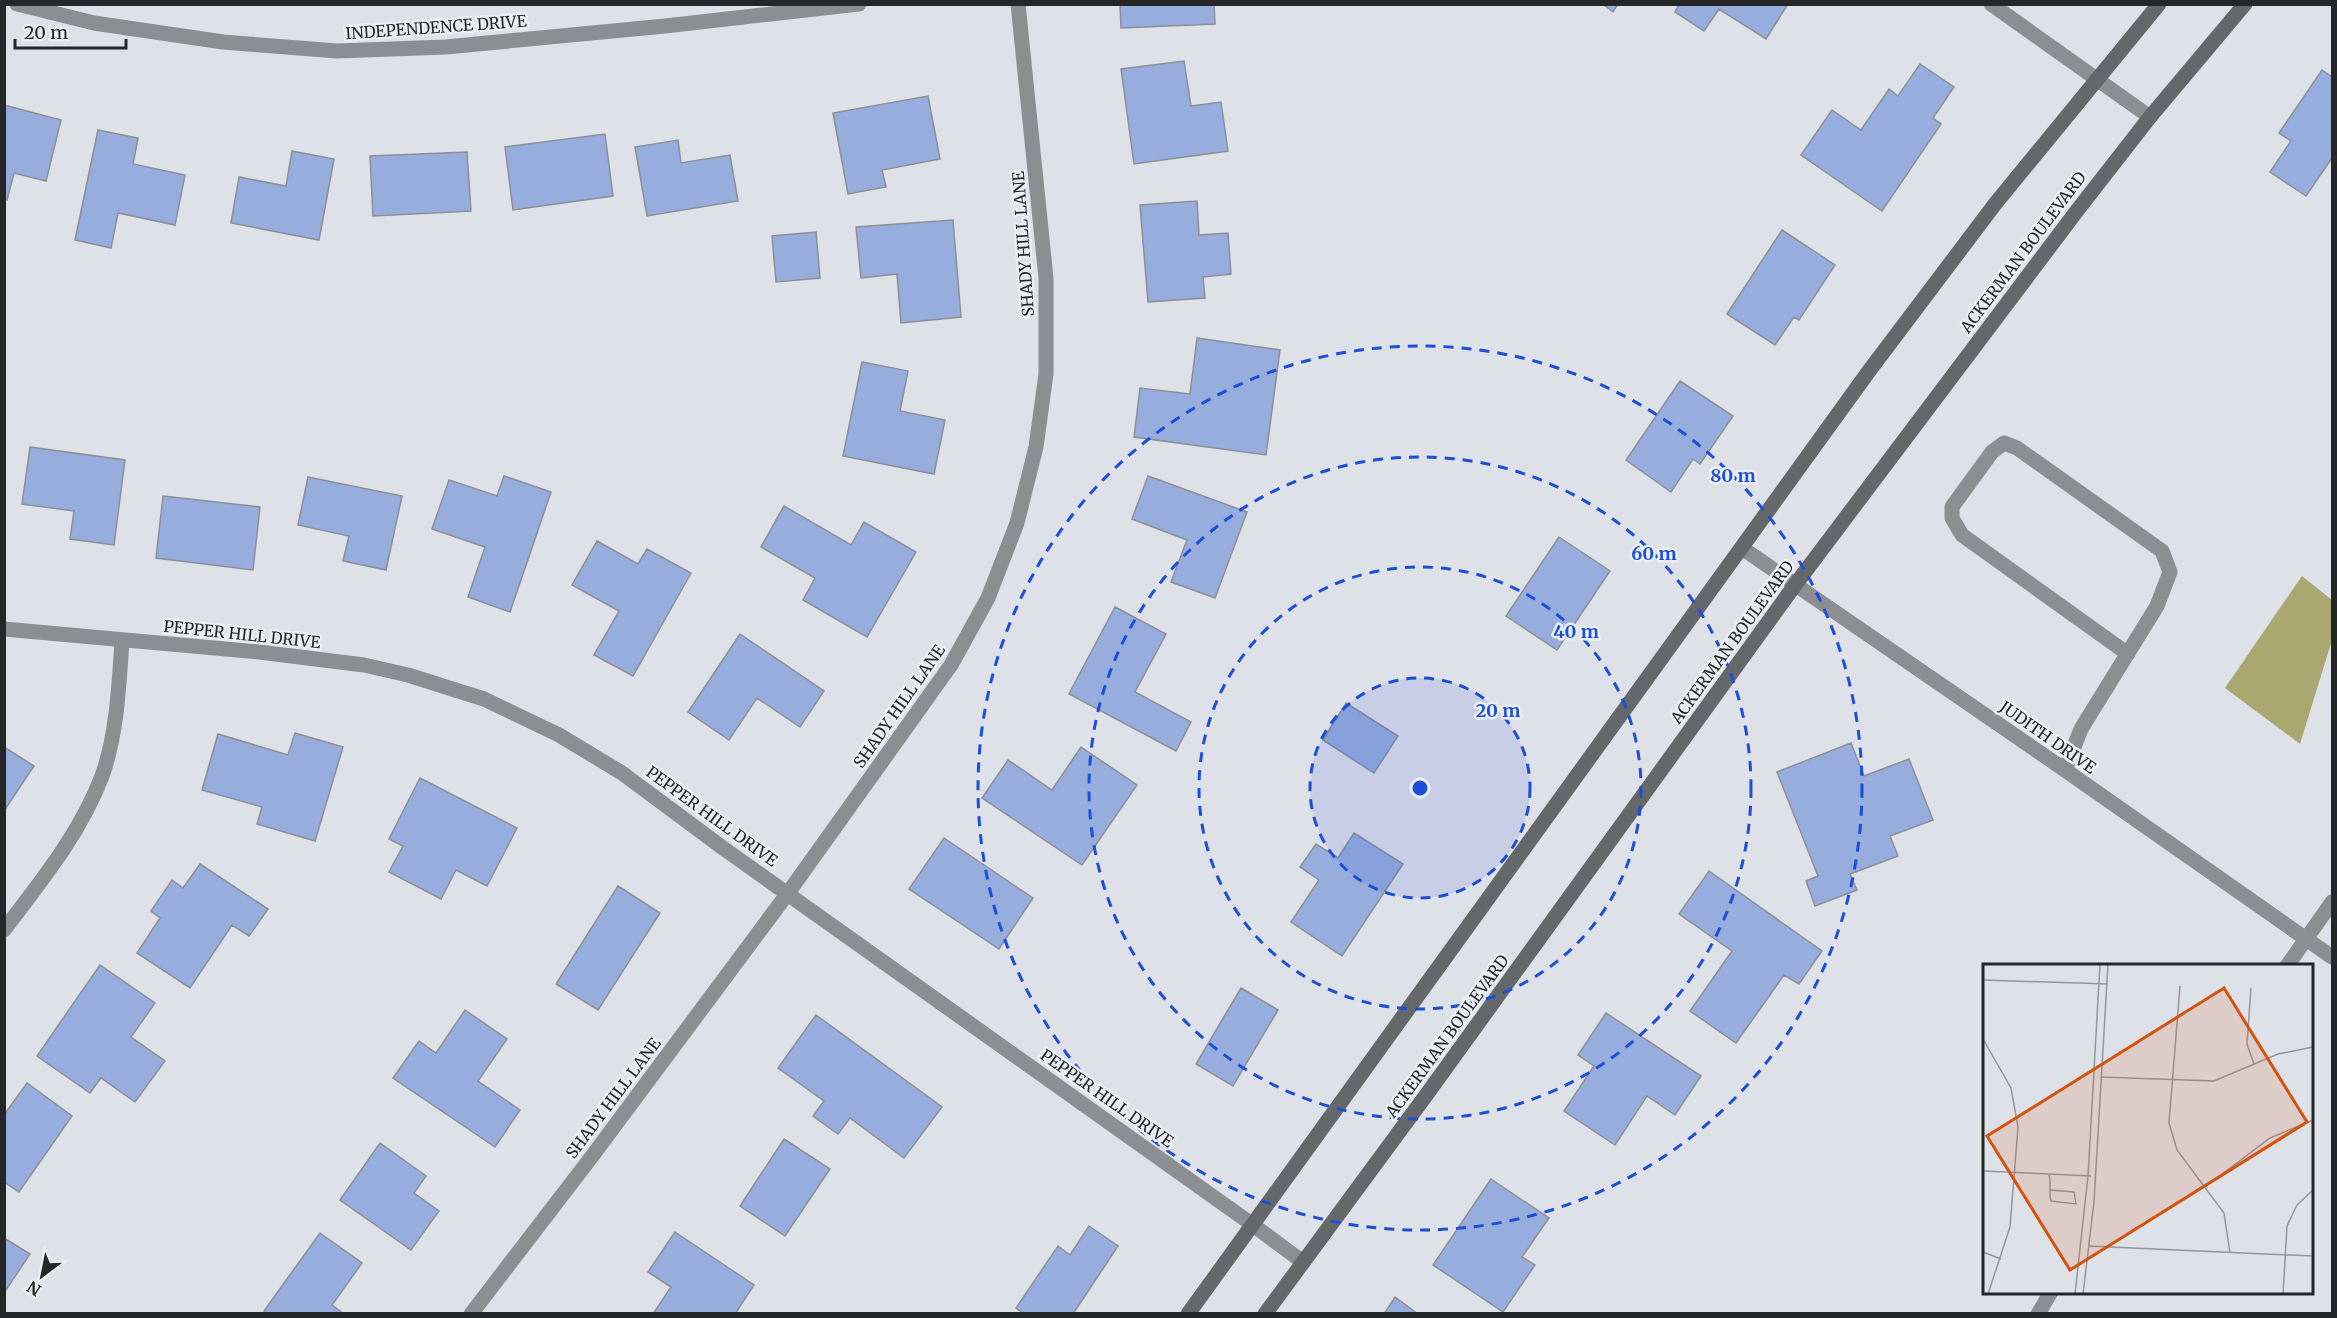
<svg xmlns="http://www.w3.org/2000/svg" width="2337" height="1318" font-family="Merriweather,serif">
<style>
.water{fill:#aaa870}
.building{fill:#96adde;stroke:#8c8f96;stroke-width:1.5}
.lines{fill:none;stroke-linecap:round;stroke-linejoin:round}
.lane{stroke:#8d8e91;stroke-width:15}
.street{stroke:#8d8e91;stroke-width:15}
.secondary{stroke:#65676b;stroke-width:15}
.ring{fill:none;stroke:#1d4ed8;stroke-width:3;stroke-dasharray:10 8}
.labels{text-anchor:middle;dominant-baseline:central;stroke-width:5;stroke-linejoin:round;paint-order:stroke}
.street-label{font-size:16px;fill:#252628;stroke:#ebeff5}
.inset-road{fill:none;stroke:#94969b;stroke-width:1.5}
.view{fill:#d4540f;fill-opacity:0.15;stroke:#d4540f;stroke-width:3}
.inset-edge{fill:none;stroke:#252628;stroke-width:3}
.centre{fill:#1d4ed8;stroke:#ebeff5;stroke-width:3}
.ring-label{font-size:18px;text-anchor:middle;font-weight:bold;fill:#1d4ed8;stroke:#ebeff5;stroke-width:5;stroke-linejoin:round;paint-order:stroke}
</style>
<rect width="100%" height="100%" fill="#dee1e8"/>
<!-- water -->
<path class="water" d="M 2302,576 L 2332,600 L 2332,640 L 2300,744 L 2225,688 Z"/>
<!-- building -->
<path class="building" d="M 1120,4 L 1214,4 L 1215,24 L 1121,28 Z
M 1603,4 L 1618,4 L 1613,12 Z
M 1679,4 L 1788,4 L 1766,39 L 1719,9 L 1704,31 L 1675,12 Z
M 1184,61 L 1191,106 L 1221,102 L 1228,151 L 1134,164 L 1121,69 Z
M 1920,64 L 1954,87 L 1933,118 L 1941,124 L 1882,211 L 1801,155 L 1832,110 L 1861,130 L 1889,89 L 1898,96 Z
M 2322,70 L 2332,77 L 2332,158 L 2306,196 L 2270,172 L 2291,141 L 2279,133 Z
M 928,96 L 940,159 L 882,170 L 886,187 L 848,194 L 833,113 Z
M 4,105 L 61,120 L 46,181 L 14,173 L 7,200 L 4,199 Z
M 98,130 L 138,138 L 133,164 L 185,175 L 175,225 L 118,213 L 111,248 L 75,240 Z
M 605,134 L 613,196 L 513,210 L 505,147 Z
M 678,140 L 681,163 L 730,155 L 738,201 L 647,216 L 635,147 Z
M 292,151 L 334,159 L 319,240 L 231,223 L 239,177 L 286,186 Z
M 467,152 L 471,211 L 373,216 L 370,156 Z
M 1197,201 L 1199,235 L 1228,233 L 1231,274 L 1203,277 L 1205,298 L 1148,302 L 1140,205 Z
M 953,220 L 961,317 L 901,323 L 897,274 L 861,278 L 856,227 Z
M 1782,230 L 1835,265 L 1799,320 L 1794,317 L 1775,345 L 1727,314 Z
M 816,232 L 820,278 L 776,282 L 772,236 Z
M 1197,338 L 1280,350 L 1266,455 L 1134,437 L 1140,388 L 1190,394 Z
M 862,362 L 908,371 L 900,411 L 945,420 L 934,474 L 843,456 Z
M 1680,381 L 1733,416 L 1700,464 L 1693,459 L 1671,492 L 1626,460 Z
M 30,447 L 125,460 L 114,545 L 70,539 L 74,511 L 22,504 Z
M 504,476 L 551,492 L 510,612 L 468,597 L 485,547 L 432,529 L 449,480 L 497,496 Z
M 1148,476 L 1247,512 L 1215,598 L 1171,582 L 1187,540 L 1132,519 Z
M 308,477 L 402,496 L 386,570 L 343,561 L 349,536 L 298,525 Z
M 163,496 L 260,507 L 253,570 L 156,558 Z
M 784,506 L 851,545 L 864,522 L 916,552 L 867,637 L 803,600 L 815,578 L 761,547 Z
M 1559,537 L 1610,571 L 1557,650 L 1506,616 Z
M 597,541 L 638,564 L 647,549 L 691,573 L 633,676 L 594,655 L 619,611 L 572,585 Z
M 1115,607 L 1166,634 L 1135,692 L 1191,722 L 1176,751 L 1069,694 Z
M 740,634 L 824,691 L 800,727 L 757,698 L 729,740 L 688,712 Z
M 1346,703 L 1398,736 L 1374,773 L 1323,740 Z
M 295,733 L 343,747 L 315,841 L 257,824 L 262,807 L 202,790 L 218,734 L 288,755 Z
M 1851,743 L 1864,776 L 1909,759 L 1933,820 L 1890,836 L 1898,856 L 1850,874 L 1857,890 L 1815,906 L 1806,881 L 1818,876 L 1777,772 Z
M 4,747 L 34,766 L 4,811 Z
M 1081,747 L 1137,785 L 1082,865 L 982,798 L 1008,760 L 1052,790 Z
M 420,778 L 517,828 L 487,886 L 456,870 L 441,899 L 389,872 L 403,846 L 389,839 Z
M 1354,833 L 1403,864 L 1342,956 L 1291,922 L 1319,880 L 1300,867 L 1316,844 L 1338,858 Z
M 944,838 L 1033,898 L 999,949 L 909,889 Z
M 200,864 L 268,909 L 249,936 L 232,925 L 190,988 L 137,953 L 160,918 L 151,911 L 172,880 L 183,888 Z
M 1709,871 L 1822,951 L 1799,984 L 1784,975 L 1736,1043 L 1690,1011 L 1732,951 L 1679,914 Z
M 618,886 L 660,913 L 598,1010 L 556,984 Z
M 100,965 L 155,1003 L 131,1037 L 165,1061 L 135,1102 L 101,1078 L 90,1093 L 37,1056 Z
M 1241,988 L 1278,1010 L 1233,1086 L 1196,1064 Z
M 465,1010 L 507,1039 L 478,1081 L 520,1110 L 495,1147 L 393,1078 L 419,1041 L 436,1053 Z
M 1606,1013 L 1701,1076 L 1675,1115 L 1647,1096 L 1615,1145 L 1564,1111 L 1594,1066 L 1578,1055 Z
M 816,1015 L 942,1107 L 904,1158 L 850,1118 L 838,1134 L 813,1116 L 824,1101 L 778,1068 Z
M 27,1083 L 72,1116 L 19,1192 L 4,1182 L 4,1115 Z
M 784,1139 L 830,1169 L 785,1236 L 740,1206 Z
M 380,1143 L 426,1176 L 414,1193 L 439,1211 L 411,1250 L 340,1200 Z
M 1491,1179 L 1549,1218 L 1522,1257 L 1535,1265 L 1503,1312 L 1433,1265 Z
M 1089,1226 L 1118,1246 L 1073,1314 L 1024,1314 L 1016,1308 L 1058,1246 L 1070,1255 Z
M 675,1232 L 754,1285 L 735,1314 L 653,1314 L 671,1287 L 648,1272 Z
M 320,1233 L 362,1263 L 332,1305 L 344,1314 L 267,1314 L 264,1311 Z
M 4,1238 L 30,1254 L 4,1293 Z
M 1395,1297 L 1418,1314 L 1384,1314 Z"/>
<g class="lines">
<!-- lane -->
<path class="lane" d="M 2065,770 L 2081,729 L 2157,606 L 2170,572 L 2162,551 L 2017,448 L 2004,443 L 1992,452 L 1952,507 L 1952,518 L 1962,535 L 2128,654"/>
<!-- street -->
<path class="street" d="M 17,4 L 94,23 L 223,42 L 337,51 L 446,47 L 665,26 L 859,4
M 1991,4 L 2150,117
M 1742,548 L 2065,770 L 2332,957
M 4,629 L 259,652 L 364,665 L 408,675 L 484,699 L 559,735 L 622,773 L 723,848 L 1253,1225 L 1303,1262
M 4,930 C 41,881 80,834 102,776 C 117,735 119,684 122,641
M 2287,966 L 2332,902
M 471,1314 L 593,1155 L 788,893 L 951,665 L 988,598 L 1017,523 L 1036,447 L 1046,374 L 1046,278 L 1018,4
M 2038,1314 L 2051,1292"/>
<!-- secondary -->
<path class="secondary" d="M 1188,1314 L 1869,371 L 1995,204 L 2159,4
M 1265,1314 L 1427,1094 L 1795,585 L 2076,212 L 2150,117 L 2245,4"/>
</g>
<!-- distance rings -->
<circle cx="1420" cy="788" r="110" fill="#1d4ed8" fill-opacity=".12"/>
<g class="ring">
<circle cx="1420" cy="788" r="110"/>
<circle cx="1420" cy="788" r="221"/>
<circle cx="1420" cy="788" r="331"/>
<circle cx="1420" cy="788" r="442"/>
</g>
<g class="labels">
<!-- street labels -->
<g class="street-label">
<text transform="translate(436 27) rotate(-4)">INDEPENDENCE DRIVE</text>
<text transform="translate(1023 244) rotate(-94)">SHADY HILL LANE</text>
<text transform="translate(2023 252) rotate(-53)">ACKERMAN BOULEVARD</text>
<text transform="translate(242 634) rotate(6)">PEPPER HILL DRIVE</text>
<text transform="translate(1732 642) rotate(-54)">ACKERMAN BOULEVARD</text>
<text transform="translate(899 706) rotate(-55)">SHADY HILL LANE</text>
<text transform="translate(2048 737) rotate(35)">JUDITH DRIVE</text>
<text transform="translate(712 816) rotate(36)">PEPPER HILL DRIVE</text>
<text transform="translate(1447 1036) rotate(-54)">ACKERMAN BOULEVARD</text>
<text transform="translate(613 1098) rotate(-53)">SHADY HILL LANE</text>
<text transform="translate(1107 1098) rotate(35)">PEPPER HILL DRIVE</text>
</g>
</g>
<!-- overview -->
<g transform="translate(1983 964)">
<rect width="330" height="330" fill="#dee1e8"/>
<path class="inset-road" d="M 0,16 L 125,20M 197,22 L 186,159 L 194,186 L 241,249 L 247,289M 268,24 L 264,80 L 271,100M 0,75 L 28,124 L 35,163 L 27,263 L 5,330M 118,113 L 231,117 L 295,90 L 330,83M 0,207 L 108,212M 66,210 L 67,215 L 67,233 L 68,237 L 93,240 L 91,228 L 67,226M 222,223 L 287,174 L 330,156M 105,282 L 330,292M 0,288 L 18,295M 92,330 L 105,212 L 117,0M 100,330 L 111,238 L 125,0M 300,330 L 304,262 L 314,241 L 330,226"/>
<path class="view" d="M 241,24 L 324,158 L 87,306 L 4,172 Z"/>
<rect width="330" height="330" class="inset-edge"/>
</g>
<circle cx="1420" cy="788" r="9" class="centre"/>
<g class="ring-label">
<text x="1733" y="482">80 m</text>
<text x="1654" y="560">60 m</text>
<text x="1576" y="638">40 m</text>
<text x="1498" y="717">20 m</text>
</g>
<!-- border -->
<rect width="2337" height="1318" fill="none" stroke="#252628" stroke-width="12"/>
<!-- north arrow -->
<g transform="translate(42 1276) rotate(212)" stroke="#ebeff5" stroke-width="4.5" paint-order="stroke">
<path d="M0-4.5L10 22L0 15L-10 22Z" fill="#252628"/>
<text y="-9" font-size="16" font-weight="bold" text-anchor="middle" fill="#252628">N</text>
</g>
<!-- scale -->
<path d="M15 39v9h111v-9" fill="none" stroke="#252628" stroke-width="3"/>
<text x="24" y="39" font-size="18" fill="#252628" stroke="#ebeff5" stroke-width="4.5" paint-order="stroke">20 m</text>
</svg>
